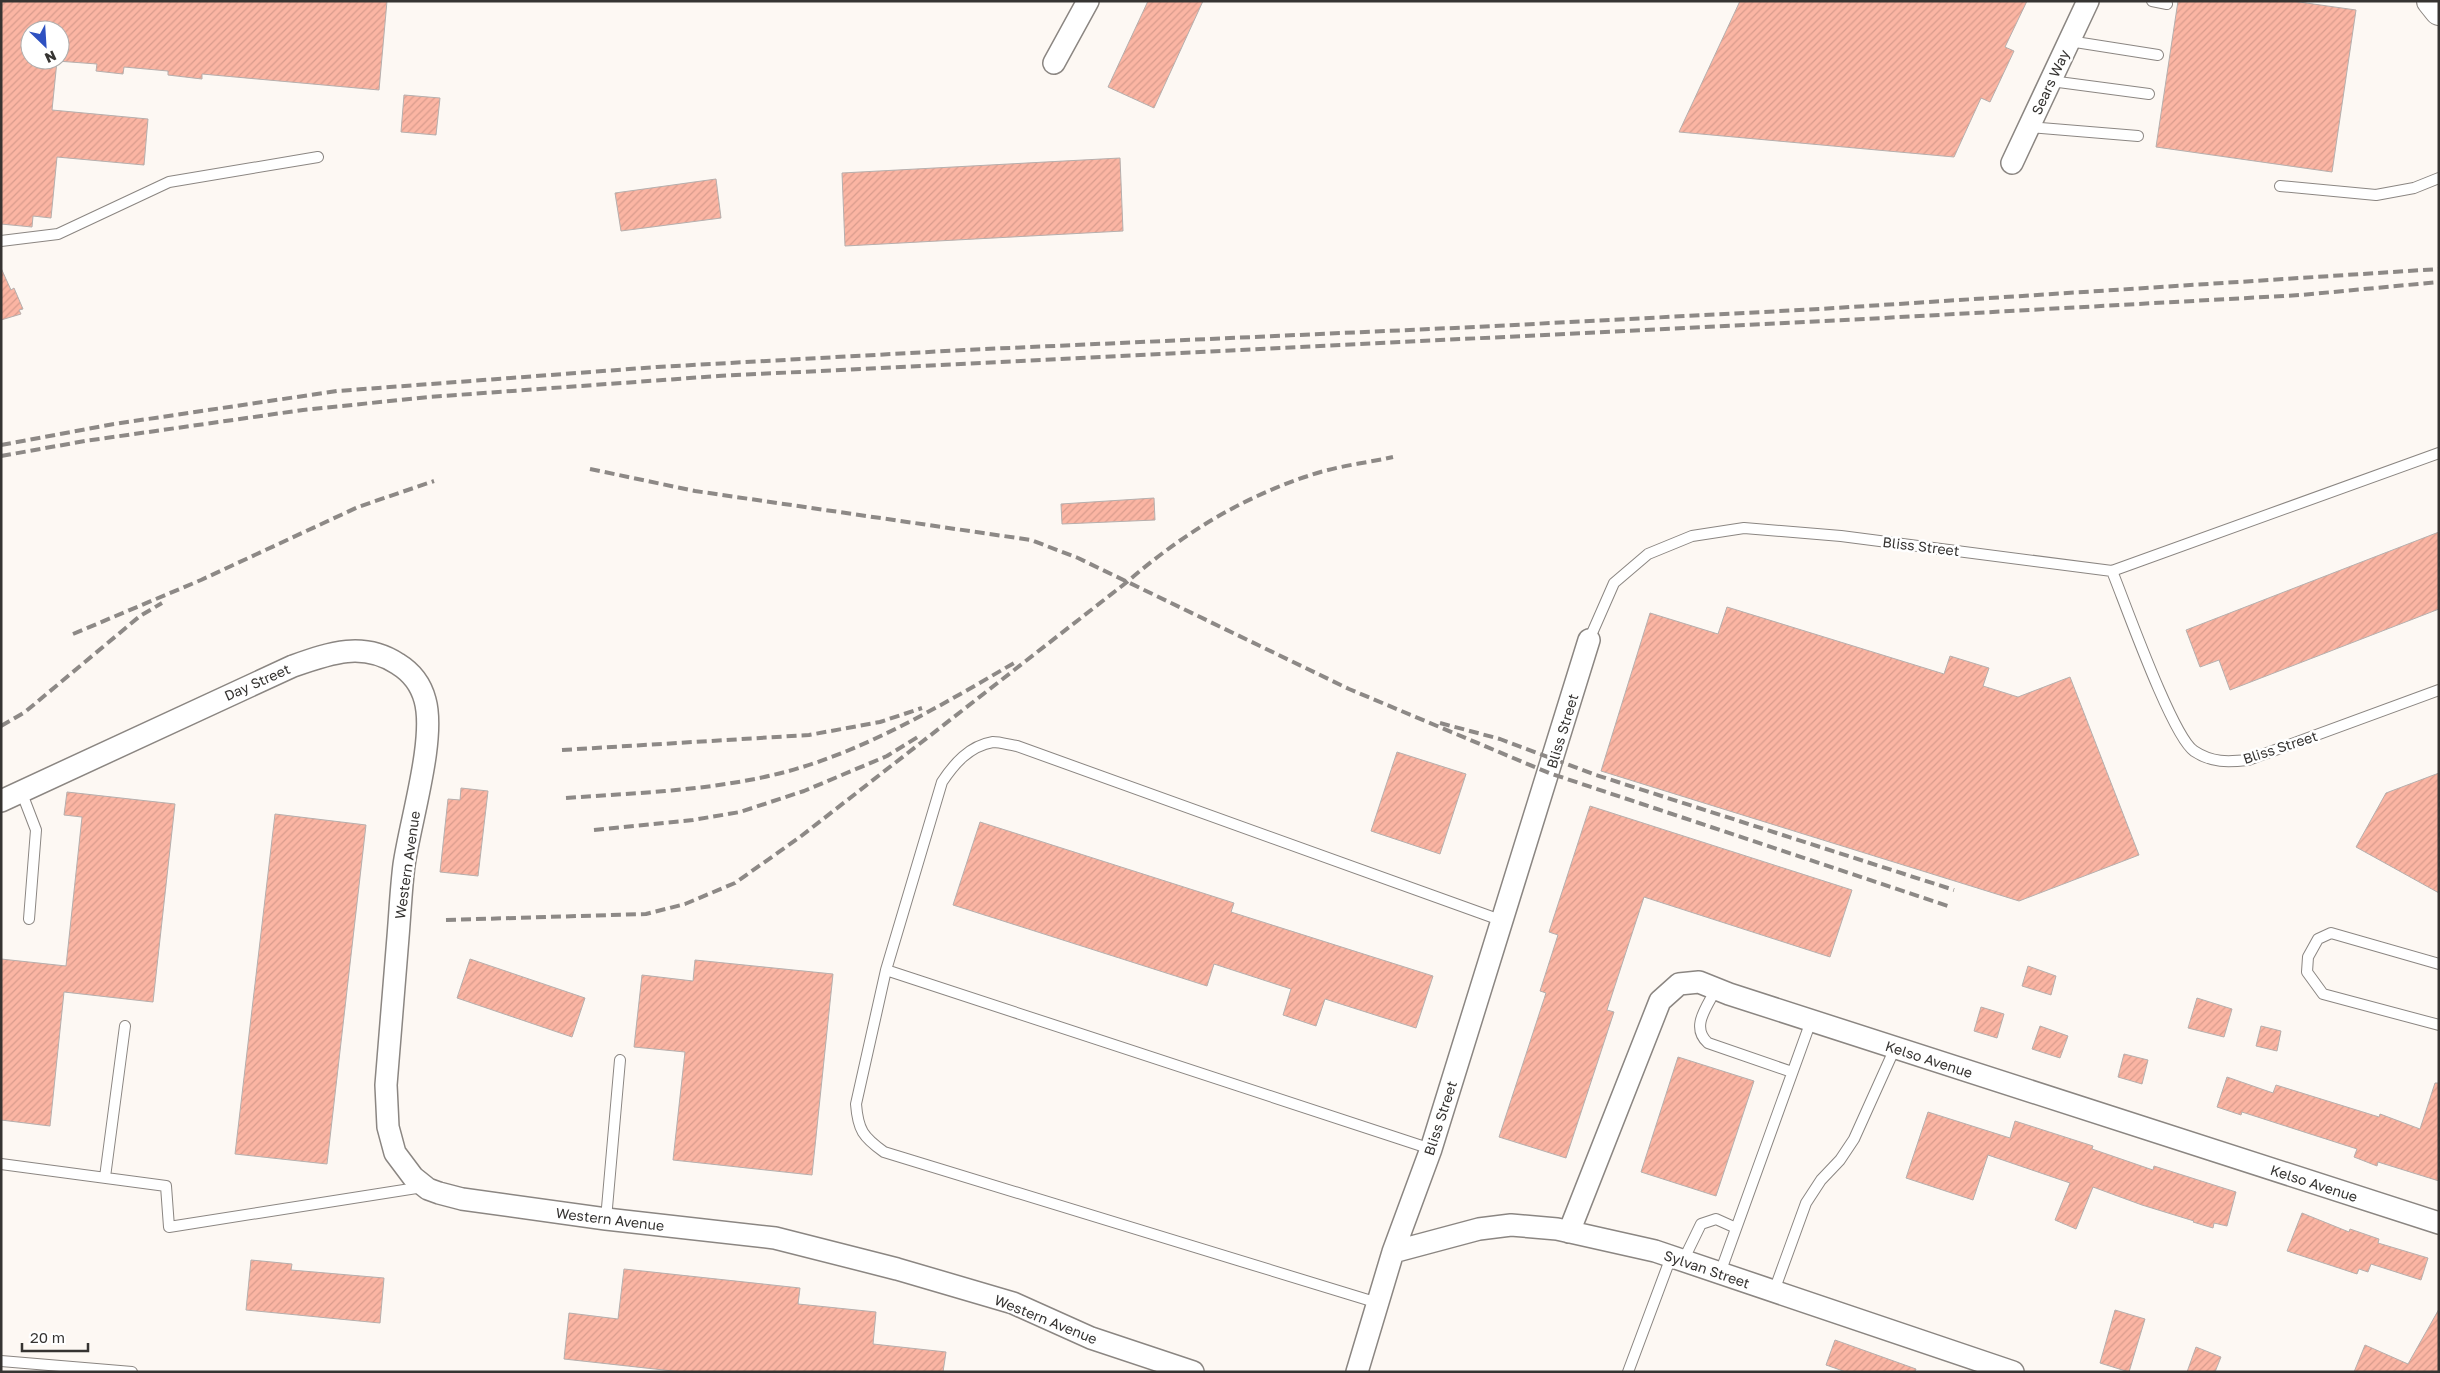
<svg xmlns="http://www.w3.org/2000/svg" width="2440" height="1373" font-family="'Golos Text',sans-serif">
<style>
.building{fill:url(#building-hatch);stroke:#b6afad;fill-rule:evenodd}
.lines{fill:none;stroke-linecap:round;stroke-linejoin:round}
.service-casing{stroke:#8b8682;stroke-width:12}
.minor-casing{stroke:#8b8682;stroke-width:24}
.secondary-casing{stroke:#8b8682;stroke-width:30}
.service{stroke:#fff;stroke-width:10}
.minor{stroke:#fff;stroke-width:21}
.secondary{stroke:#fff;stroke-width:28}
.rail{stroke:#8d8986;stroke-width:4;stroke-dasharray:10 5;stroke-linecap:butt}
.labels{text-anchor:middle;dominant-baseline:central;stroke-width:5;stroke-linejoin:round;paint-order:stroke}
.street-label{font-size:14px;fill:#363432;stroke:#fff}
</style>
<defs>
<pattern id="building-hatch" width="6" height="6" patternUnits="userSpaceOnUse" patternTransform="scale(1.25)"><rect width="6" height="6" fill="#fbb5a3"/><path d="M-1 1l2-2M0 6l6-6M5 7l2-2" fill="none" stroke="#d89c8d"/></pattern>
</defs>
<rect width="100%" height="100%" fill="#fdf8f3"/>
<!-- building -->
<path class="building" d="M 1,1 L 387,1 L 379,90 L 202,74 L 202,79 L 168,75 L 168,71 L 124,67 L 123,74 L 96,71 L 97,64 L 57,61 L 52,110 L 148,119 L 144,165 L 57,157 L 51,218 L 33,216 L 32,227 L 1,224 ZM 30,30 L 60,30 L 60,60 L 30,60 Z
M 1148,1 L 1203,1 L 1154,108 L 1108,87 Z
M 1740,1 L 2027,1 L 2005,47 L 2014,51 L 1990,102 L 1981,98 L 1954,157 L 1679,132 Z
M 2178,1 L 2292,1 L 2356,10 L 2332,172 L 2156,147 Z
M 404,95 L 440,98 L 436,135 L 401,132 Z
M 1120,158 L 1123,231 L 845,246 L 842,173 Z
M 716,179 L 721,218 L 621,231 L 615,193 Z
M 1,268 L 11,290 L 14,288 L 23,309 L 19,310 L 21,314 L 1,320 Z
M 1154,498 L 1155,520 L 1062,524 L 1061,504 Z
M 2439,532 L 2439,609 L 2230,690 L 2219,660 L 2200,667 L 2186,630 Z
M 1727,607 L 1944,674 L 1950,656 L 1989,668 L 1983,686 L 2018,697 L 2070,677 L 2139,855 L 2019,901 L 1601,771 L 1650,613 L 1718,634 Z
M 1397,752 L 1466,774 L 1440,854 L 1371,831 Z
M 2439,773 L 2439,893 L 2356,847 L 2386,793 Z
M 461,788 L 488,791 L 478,876 L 440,872 L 448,799 L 460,800 Z
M 67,792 L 175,804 L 153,1002 L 64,992 L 50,1126 L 1,1120 L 1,959 L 66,966 L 82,817 L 64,815 Z
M 1590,806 L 1852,890 L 1830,957 L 1644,897 L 1607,1010 L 1614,1012 L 1566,1158 L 1499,1137 L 1546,993 L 1540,991 L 1558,935 L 1549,932 Z
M 275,814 L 366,825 L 327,1164 L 235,1154 Z
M 980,822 L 1234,903 L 1231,912 L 1433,976 L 1416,1028 L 1325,999 L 1316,1026 L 1283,1015 L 1291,989 L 1214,964 L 1207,986 L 953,905 Z
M 470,959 L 585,998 L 572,1037 L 457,998 Z
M 695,960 L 833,974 L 812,1175 L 673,1160 L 685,1052 L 634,1047 L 642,975 L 693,981 Z
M 2028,966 L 2056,976 L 2051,995 L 2022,986 Z
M 2197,998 L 2232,1009 L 2224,1037 L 2188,1028 Z
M 1981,1007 L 2004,1014 L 1997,1038 L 1974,1031 Z
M 2040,1026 L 2068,1036 L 2060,1058 L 2032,1049 Z
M 2261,1026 L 2281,1031 L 2277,1051 L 2256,1046 Z
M 2124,1054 L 2148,1060 L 2142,1084 L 2118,1077 Z
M 1678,1057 L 1754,1081 L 1716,1196 L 1641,1172 Z
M 2227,1077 L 2273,1093 L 2276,1085 L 2379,1117 L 2380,1114 L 2420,1129 L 2435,1083 L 2439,1083 L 2439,1181 L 2378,1162 L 2377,1166 L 2354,1157 L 2357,1149 L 2242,1112 L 2241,1115 L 2217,1107 Z
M 1928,1112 L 2010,1138 L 2015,1121 L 2093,1146 L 2092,1149 L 2153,1170 L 2154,1166 L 2236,1192 L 2227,1226 L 2214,1223 L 2213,1228 L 2193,1222 L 2194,1221 L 2142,1205 L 2093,1187 L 2076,1229 L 2055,1220 L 2070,1183 L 1988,1155 L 1973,1200 L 1906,1178 Z
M 2302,1213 L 2349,1232 L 2350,1229 L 2379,1239 L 2378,1243 L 2428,1258 L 2421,1280 L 2371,1264 L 2368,1272 L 2359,1269 L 2357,1274 L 2287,1251 Z
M 251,1260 L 292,1264 L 291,1270 L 384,1278 L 380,1323 L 246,1310 Z
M 624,1269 L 800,1288 L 798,1304 L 876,1312 L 873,1344 L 946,1352 L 943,1372 L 682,1372 L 564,1359 L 569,1313 L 618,1319 Z
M 2439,1309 L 2439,1372 L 2354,1372 L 2365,1345 L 2408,1364 Z
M 2115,1310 L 2145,1319 L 2129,1372 L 2100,1363 Z
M 1835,1340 L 1916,1369 L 1915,1372 L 1846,1372 L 1826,1365 Z
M 2196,1347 L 2221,1357 L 2215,1372 L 2187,1372 Z"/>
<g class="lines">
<defs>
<path id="service" d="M 2152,1 L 2167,4
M 2069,41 L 2158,55
M 2051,81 L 2149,94
M 2029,127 L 2138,136
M 2280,186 L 2376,195 L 2414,188 L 2439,178
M 1,241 L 58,234 L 169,182 L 318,157
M 2112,571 C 2125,603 2172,736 2194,751 C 2212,763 2228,762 2248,760 L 2439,690
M 1589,640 L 1614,583 L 1648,554 L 1692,536 L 1744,528 L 1841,536 L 2112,571 L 2439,453
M 21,791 L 36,830 L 29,919
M 2439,964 L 2331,933 L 2318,939 L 2308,957 L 2307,972 L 2323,994 L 2439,1025
M 886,970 L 856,1104 C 858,1130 863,1137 884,1152 L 1378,1303
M 1716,989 C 1707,1007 1690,1027 1708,1043 L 1792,1072
M 1431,1149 L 886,970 L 942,782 C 954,764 969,746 993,742 C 1000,742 1010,745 1017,746 L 1503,921
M 1,1164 L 166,1186 L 169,1227 L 423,1187
M 105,1177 L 125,1026
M 606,1219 L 620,1060
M 1683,1261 L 1701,1224 L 1716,1219 L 1736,1228
M 1720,1273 L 1811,1021
M 1774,1291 L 1806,1203 L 1821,1180 L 1840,1160 L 1854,1139 L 1895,1048
M 1,1361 L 132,1372
M 1628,1372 L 1671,1257"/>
<path id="minor" d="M 1054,63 L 1088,1
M 2012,163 L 2088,1
M 1,801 L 293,666 C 330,653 363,641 398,664 C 411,672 421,685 425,700 C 436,739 410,822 404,865 C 401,889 400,913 398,937 C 394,986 390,1035 386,1085 L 388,1127 L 395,1153 L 413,1177 L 428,1189 L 439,1193 L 462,1199 L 606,1219 L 775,1238 L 897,1269 L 1013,1303 L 1091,1338 L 1193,1372
M 1569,1232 L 1660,1001 L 1679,984 L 1699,982 L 1729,994 L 2439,1223
M 1393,1252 L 1479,1229 L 1511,1225 L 1557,1229 L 1655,1251 L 2013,1372
M 1357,1372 L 1393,1252 L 1431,1149 L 1589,640"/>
<path id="secondary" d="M 2431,1 L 2439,11"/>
</defs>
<!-- service casing -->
<use href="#service" class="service-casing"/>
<!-- minor casing -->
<use href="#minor" class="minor-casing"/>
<!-- secondary casing -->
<use href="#secondary" class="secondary-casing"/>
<!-- service -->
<use href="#service" class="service"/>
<!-- minor -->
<use href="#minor" class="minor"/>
<!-- secondary -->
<use href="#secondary" class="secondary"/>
<!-- rail -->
<path class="rail" d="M 1,445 L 114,424 L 337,391 L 657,367 L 964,350 L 1475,327 L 1820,309 L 2439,269
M 1,456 L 85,441 L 303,410 L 429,397 L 718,376 L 1865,319 L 2301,295 L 2439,282
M 590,469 L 695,491 L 1031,540 L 1078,558 L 1349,689 L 1549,773 L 1948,906
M 73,634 L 201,580 L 358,507 L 434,481
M 1440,723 L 1500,739 L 1596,775 L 1954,890
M 1,726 L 25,712 L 140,616 L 162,603
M 562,750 L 809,735 L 880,722 L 922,708
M 566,798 C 635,793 705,791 773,775 C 859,755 938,707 1014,663
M 594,830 L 693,820 L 740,812 L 804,791 L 887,756 L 921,735
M 446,920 L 646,914 L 685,904 L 735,883 L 800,837 L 1127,582 C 1181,535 1242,497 1311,475 C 1337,466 1366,463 1393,457"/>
</g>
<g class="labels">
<!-- street labels -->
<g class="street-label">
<text transform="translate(2050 82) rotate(-65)">Sears Way</text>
<text transform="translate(1921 546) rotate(7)">Bliss Street</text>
<text transform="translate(257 682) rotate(-24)">Day Street</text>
<text transform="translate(1562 731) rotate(-73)">Bliss Street</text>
<text transform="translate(2280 747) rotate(-18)">Bliss Street</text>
<text transform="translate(407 865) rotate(-82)">Western Avenue</text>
<text transform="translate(1929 1059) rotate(18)">Kelso Avenue</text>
<text transform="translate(1440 1118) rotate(-72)">Bliss Street</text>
<text transform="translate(2314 1183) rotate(18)">Kelso Avenue</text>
<text transform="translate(610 1219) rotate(7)">Western Avenue</text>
<text transform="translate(1707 1269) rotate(19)">Sylvan Street</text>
<text transform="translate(1046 1319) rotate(22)">Western Avenue</text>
</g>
</g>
<!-- border -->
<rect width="2440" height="1373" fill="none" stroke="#363432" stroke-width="5"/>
<!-- north arrow -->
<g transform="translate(45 45) rotate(155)"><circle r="24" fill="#ffffff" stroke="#afaead"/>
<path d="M0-4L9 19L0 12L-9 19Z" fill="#2e51c1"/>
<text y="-8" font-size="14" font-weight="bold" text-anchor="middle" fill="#363432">N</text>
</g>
<!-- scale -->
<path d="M22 1343v8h66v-8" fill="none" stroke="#363432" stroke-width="2.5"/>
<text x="30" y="1343" font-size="15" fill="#363432" stroke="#ffffff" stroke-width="4" paint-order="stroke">20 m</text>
</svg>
